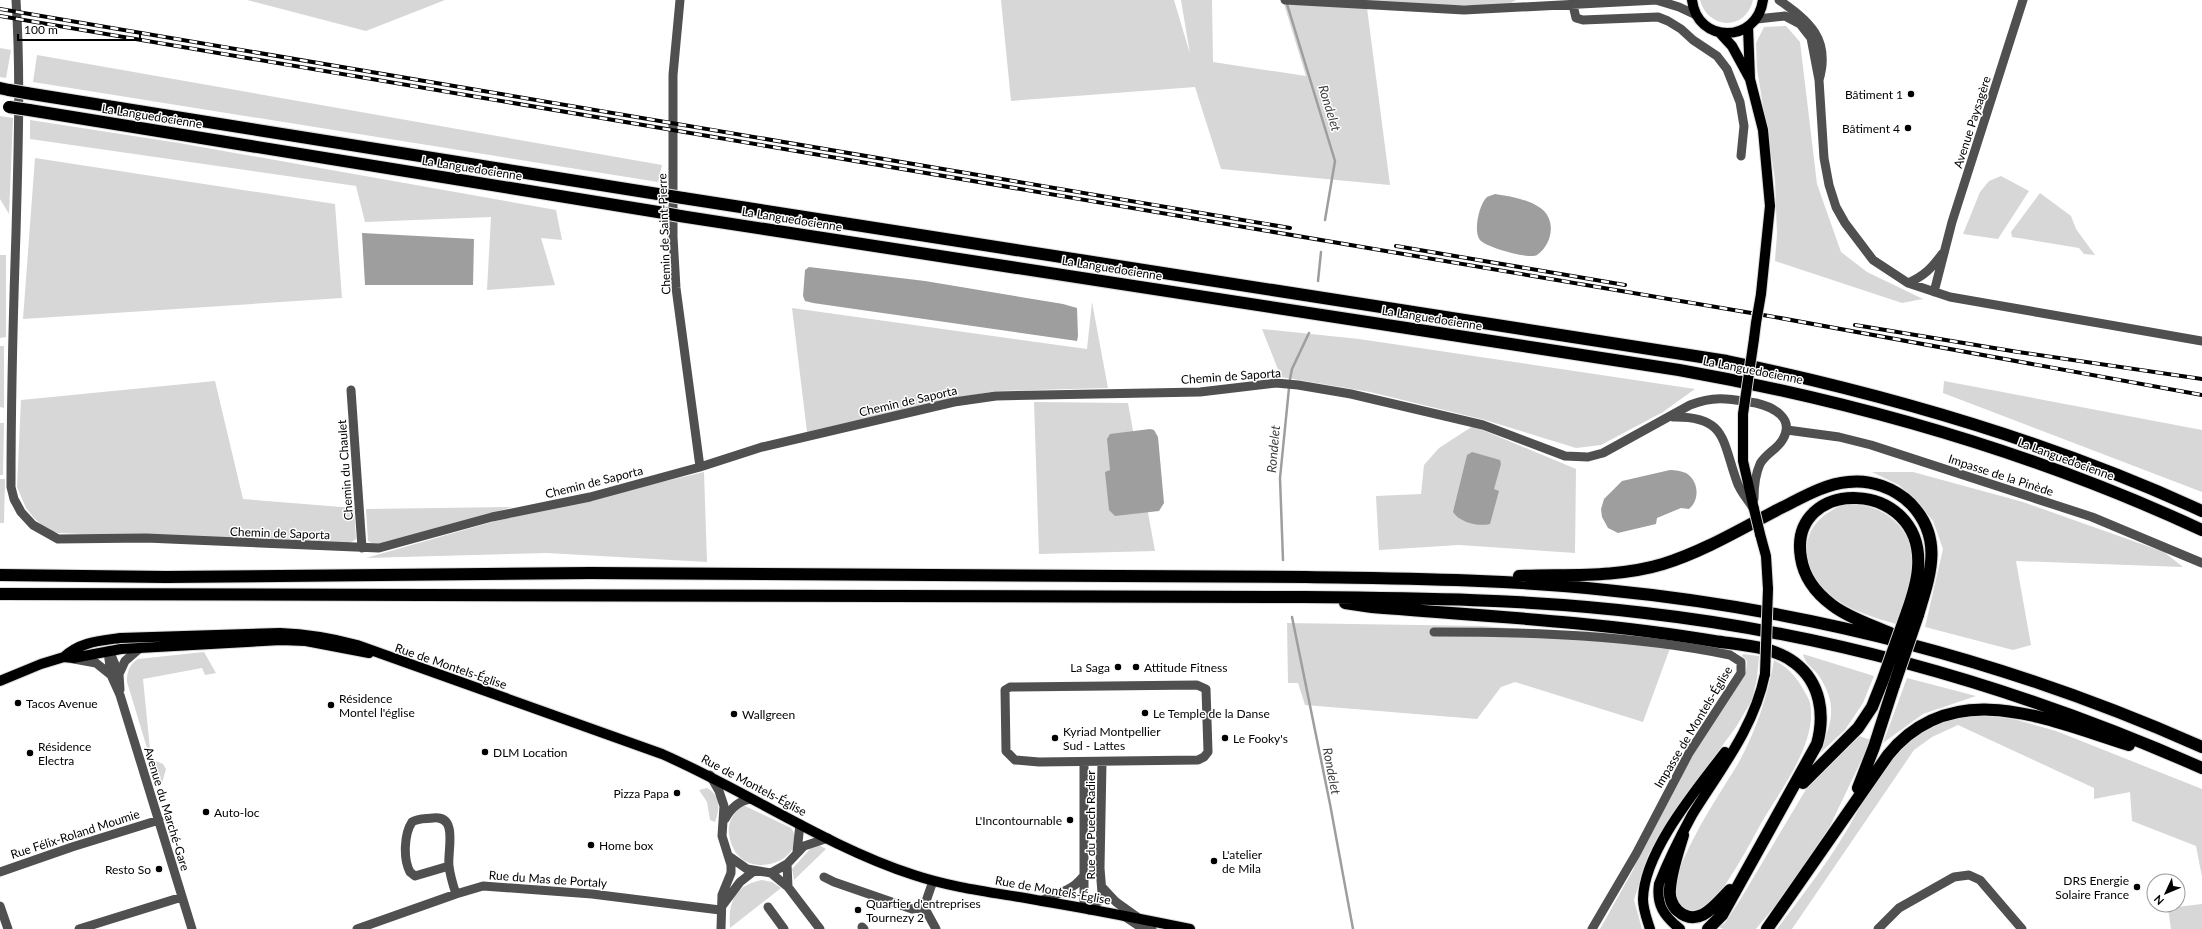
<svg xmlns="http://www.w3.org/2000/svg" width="2202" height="929" font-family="Lato,sans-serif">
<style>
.green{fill:#d7d7d7}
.water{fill:#9e9e9e}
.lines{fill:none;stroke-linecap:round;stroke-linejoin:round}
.stream{stroke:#9e9e9e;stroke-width:2.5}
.major-casing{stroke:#dbdbdb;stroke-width:12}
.highway-casing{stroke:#dbdbdb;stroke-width:14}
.minor{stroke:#505050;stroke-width:9}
.major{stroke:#000;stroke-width:10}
.highway{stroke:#000;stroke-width:12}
.rail-casing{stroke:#000;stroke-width:4}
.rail{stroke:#fff;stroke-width:2.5;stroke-dasharray:8;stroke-linecap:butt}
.major-bridge-casing{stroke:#dbdbdb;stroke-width:12;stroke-linecap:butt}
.highway-bridge-casing{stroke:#dbdbdb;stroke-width:14;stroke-linecap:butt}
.major-bridge{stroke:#000;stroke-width:10}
.highway-bridge{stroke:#000;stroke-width:12}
.poi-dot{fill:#000;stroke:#fff;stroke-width:1.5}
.labels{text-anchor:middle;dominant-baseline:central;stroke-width:3;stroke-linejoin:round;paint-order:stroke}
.poi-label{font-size:12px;fill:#000;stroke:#fff;text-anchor:start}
.street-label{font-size:12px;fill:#000;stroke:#fff}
.water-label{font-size:13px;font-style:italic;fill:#3f3f3f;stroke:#fff}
</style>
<rect width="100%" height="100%" fill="#fff"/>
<!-- green -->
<path class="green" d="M 247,0 L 445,0 L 366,31 Z
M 1001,0 L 1174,0 L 1190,54 L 1181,0 L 1212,0 L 1213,62 L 1306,76 L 1284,4 L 1367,8 L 1390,185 L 1221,169 L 1195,87 L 1011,101 Z
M 1338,0 L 1516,0 L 1508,5 L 1435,5 Z
M 1700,0 L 1753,0 C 1746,31 1708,30 1700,0 Z
M 1786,26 L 1800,42 L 1817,184 L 1841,252 L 1867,272 L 1923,299 L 1902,303 L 1775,261 L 1777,234 L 1775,179 L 1757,69 L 1756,43 L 1764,27 Z
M 0,48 L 11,50 L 6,78 L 0,77 Z
M 37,55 L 662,165 L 658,182 L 33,82 Z
M 0,116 L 13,118 L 9,214 L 0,199 Z
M 30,120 L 179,143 L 556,210 L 562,240 L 541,238 L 555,285 L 487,290 L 491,217 L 365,222 L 356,186 L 30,139 Z
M 35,158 L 335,204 L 342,298 L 23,319 Z
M 2001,176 L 2029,191 L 1998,239 L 1963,234 L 1980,192 L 1989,181 Z
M 2040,193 L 2071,216 L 2076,229 L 2095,255 L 2084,254 L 2079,248 L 2012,237 L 2011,232 Z
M 0,255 L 6,255 L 6,337 L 0,338 Z
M 1092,302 L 1108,388 L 996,391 L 955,398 L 807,432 L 792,308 L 1087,349 Z
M 1262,329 L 1359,339 L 1695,389 L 1663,412 L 1601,445 L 1576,448 L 1485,420 L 1370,392 L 1281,377 Z
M 0,346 L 4,346 L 4,408 L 0,407 Z
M 215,381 L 243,499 L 354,508 L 356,539 L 347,545 L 58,533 L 47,530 L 34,518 L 26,508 L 17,487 L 21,400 Z
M 1944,381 L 2202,430 L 2202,492 L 1943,393 Z
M 1034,402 L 1128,403 L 1155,551 L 1039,554 Z
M 0,423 L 4,423 L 3,475 L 0,475 Z
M 1473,426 L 1576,469 L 1575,553 L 1459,545 L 1379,550 L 1376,496 L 1421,494 L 1424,465 L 1439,448 Z
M 704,472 L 707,562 L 547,553 L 366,558 L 492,522 Z
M 1872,472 L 1913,472 L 2023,502 L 2164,552 L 2183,567 L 2016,561 L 2031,645 L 2013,650 L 1925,627 L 1943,549 L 1933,521 L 1918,502 L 1899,485 Z
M 0,479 L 5,479 L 4,523 L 0,523 Z
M 1846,504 C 1890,502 1923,539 1912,583 C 1908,597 1901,611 1896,624 C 1876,618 1854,612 1837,600 C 1795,571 1795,521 1846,504 Z
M 512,507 L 377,546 L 368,541 L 366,509 Z
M 1287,623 L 1482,626 L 1673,640 L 1643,722 L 1515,682 L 1501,687 L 1477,719 L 1305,705 L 1298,683 L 1288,683 Z
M 204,652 L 216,673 L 205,675 L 202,668 L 143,679 L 151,759 L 163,764 L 166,769 L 162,783 L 158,784 L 127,682 C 127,671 129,665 138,659 Z
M 1743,654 L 1759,656 L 1757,678 L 1752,700 L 1736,727 L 1681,802 L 1648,855 L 1634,900 L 1642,929 L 1600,929 L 1633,870 L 1647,837 L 1689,759 L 1746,671 L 1747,661 L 1742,656 Z
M 1803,654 L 1874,676 L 1863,703 L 1845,730 L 1818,755 C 1831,725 1839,706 1819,676 C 1813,667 1805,665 1803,654 Z
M 1774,660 C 1787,667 1796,676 1803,689 C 1805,693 1809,698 1810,703 C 1818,741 1782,788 1763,820 C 1753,838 1721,900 1705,907 C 1696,911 1690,913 1682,907 C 1653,887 1728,783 1740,760 C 1757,728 1768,695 1774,660 Z
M 1907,678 L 1976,696 L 1923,714 L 1883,743 Z
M 1970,715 L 2010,718 L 2056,731 L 2202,789 L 2202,877 L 2196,846 L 2132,821 L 2130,792 L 2094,799 L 2094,788 L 1958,725 L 1932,737 L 1914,750 L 1792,929 L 1777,929 C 1798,901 1820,873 1839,843 C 1878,781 1890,732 1970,715 Z
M 1859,736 L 1871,740 L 1830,826 L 1783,896 L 1756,929 L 1723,929 L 1719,927 L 1725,923 L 1740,900 L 1814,776 Z
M 707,788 C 721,796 720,808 715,822 L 710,820 L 707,802 L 699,790 Z
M 743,805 L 791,828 C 814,859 737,890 729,834 C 727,822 734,812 743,805 Z
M 819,845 L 826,849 L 794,880 L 792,869 L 811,848 Z
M 762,880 L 772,882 L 781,888 L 730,928 C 728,902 735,885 762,880 Z
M 2202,904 L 2202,929 L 2171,929 L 2168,908 Z"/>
<!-- water -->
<path class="water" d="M 1495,194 C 1509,196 1527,199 1539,207 C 1557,218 1553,244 1537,255 C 1530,260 1485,247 1480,240 C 1473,232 1479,204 1487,197 C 1489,196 1493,195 1495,194 Z
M 362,233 L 474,239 L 473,285 L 365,285 Z
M 809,267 L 925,281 L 1063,304 L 1077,308 L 1078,336 L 1077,341 L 813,303 L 805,301 L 803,296 L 805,270 Z
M 1150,429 L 1154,430 L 1158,437 L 1164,503 L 1159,511 L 1115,516 L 1109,510 L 1105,472 L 1110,470 L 1107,439 L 1110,434 Z
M 1472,452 L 1500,460 L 1501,464 L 1494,489 L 1499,491 L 1490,524 C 1478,527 1459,522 1453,512 L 1467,455 Z
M 1670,470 C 1676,470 1681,471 1686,473 C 1699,481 1700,500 1689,509 L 1681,508 L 1657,518 L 1656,524 L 1618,533 L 1608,528 L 1602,517 L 1601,509 L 1604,499 L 1622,481 Z"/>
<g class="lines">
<!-- stream -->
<path class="stream" d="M 1287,4 L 1335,161 L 1325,220
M 1318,281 L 1321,252
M 1290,379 L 1292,369 L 1309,333
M 1283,560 L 1280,478 L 1289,388
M 1292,617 L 1330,804 L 1353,929"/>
<defs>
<path id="major" d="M 1692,0 C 1697,44 1757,44 1763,0
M 1748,27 L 1750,79 L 1763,130 L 1770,206 L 1761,294
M 1720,33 L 1732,46 L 1750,79
M 1754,339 L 1756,323
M 1743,414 L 1743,461 L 1754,509
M 1760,534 L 1766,556 L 1768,589
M 64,657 C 80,642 99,641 120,638 L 280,633 C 306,634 331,638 357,645 L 662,754 C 747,791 825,846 914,875 C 956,889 999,893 1042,901 C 1091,909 1141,919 1190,929
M 0,681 L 41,664 L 64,657 L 73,658 L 121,649 L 281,640 L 306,641 L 369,653
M 1650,929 C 1647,919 1643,910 1643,899 C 1644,851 1697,789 1725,752
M 1680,929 C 1664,916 1656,905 1659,884 C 1668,861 1680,837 1692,815 C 1720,770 1754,728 1765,674"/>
<path id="highway" d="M 0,88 L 9,90
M 26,93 L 664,195
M 29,110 L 664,213
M 683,198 L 1727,361 C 1890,395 2050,441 2202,511
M 680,216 L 1679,370 C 1859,402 2036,453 2202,530
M 0,575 L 166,577 L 590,573 L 1306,577 C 1406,579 1507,579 1606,590 C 1811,610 2013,663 2202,747
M 1519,576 C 1567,574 1617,578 1663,564 C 1705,551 1744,527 1783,507 C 1803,497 1825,484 1848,482 C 1870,479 1895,488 1911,504 C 1944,539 1930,575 1918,615
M 0,594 L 1303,597 C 1417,598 1532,599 1645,613 C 1838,635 2025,690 2202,768
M 1345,603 L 1372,607 C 1486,616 1601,622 1714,641 C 1740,645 1774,646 1795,663 C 1821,683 1825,715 1817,744 L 1722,915 L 1708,929
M 1892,634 C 1872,625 1849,618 1832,605 C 1816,593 1804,577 1801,558 C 1787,476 1925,477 1918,568 C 1917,583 1912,598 1907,612
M 1803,783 L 1858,728 L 1872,707 L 1882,682
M 1858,788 L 1874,747 L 1894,685
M 1683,835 C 1678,852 1671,871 1670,889 C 1669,897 1672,906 1678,911 C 1699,929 1716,904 1730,890
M 1767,929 L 1888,755 C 1953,675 2049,720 2129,745"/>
</defs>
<!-- major casing -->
<use href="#major" class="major-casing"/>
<!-- highway casing -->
<use href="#highway" class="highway-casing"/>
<!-- minor -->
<path class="minor" d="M 16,0 C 21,78 18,155 16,233 C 13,318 11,402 11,487 L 14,499 L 21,512 L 33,525 L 58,539 L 146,538 L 379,548 L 492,517 L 590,497 L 700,467 L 762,447 L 954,402 L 996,396 L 1200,392 L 1276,383 L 1298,385 L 1351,394 L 1483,425 L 1565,456 L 1588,457 L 1603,453 L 1690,405 C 1716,395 1730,399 1756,403 C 1773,407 1795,418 1783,439 C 1778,449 1766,453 1760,464 C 1755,475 1754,487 1754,499
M 680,0 L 673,75 L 673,237 L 676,288 L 700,467
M 1285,0 L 1464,10 L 1657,0
M 1656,0 L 1679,7 L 1696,15
M 1779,0 C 1809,21 1831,39 1819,80
M 1573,5 L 1576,18 L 1583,20 L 1658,17 L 1668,21 L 1681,29 L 1693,40 L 1717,56 L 1727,69 L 1740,102 L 1744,126 L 1741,156
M 1757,19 L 1785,16 L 1800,24 L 1811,38 L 1819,80 L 1824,158 L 1829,185 L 1836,207 L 1845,223 L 1873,260 L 1908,283 L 1950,297 L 2202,341
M 1908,283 C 1924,276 1932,268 1942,254
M 1934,292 L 1952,222 L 2023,0
M 351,390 L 362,548
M 1673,417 C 1727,416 1722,441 1737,482 C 1740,491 1748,500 1753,508
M 1787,430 L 1839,437 L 1871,445 L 2092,517 L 2202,563
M 1434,632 C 1532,632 1633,635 1730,655 L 1741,662 L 1741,673 L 1689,753 L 1636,854 L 1592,929
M 108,651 L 111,675 L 120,695 L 192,929
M 111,655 L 119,674 L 120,690
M 74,659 L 96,663 L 111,675
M 119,674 L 125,661 L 140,648
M 1197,685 L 1206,689 L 1208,752 L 1204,757 L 1198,760 L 1039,762 L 1015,760 L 1006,751 L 1005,690 L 1010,687 Z
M 1084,762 L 1084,901 L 1089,910 L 1099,901 L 1102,893 L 1100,868 L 1102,762
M 710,775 L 719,791 L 724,806 L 722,836 L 731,865 L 731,873 L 722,895 L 721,929
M 725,819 C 731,808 739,800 752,799
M 797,852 L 800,824
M 730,857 L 747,869 L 771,873 L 787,864 L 804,846 L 828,838
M 787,864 L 788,887
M 449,866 L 415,876 L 410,872 C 403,859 404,834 412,822 C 418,818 426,819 433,818 C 459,815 447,851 449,866 C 450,875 453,885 456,894
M 0,872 L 72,847 L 159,820
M 771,873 L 788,887 L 820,929
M 824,877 L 834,882 L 912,909 L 924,907 L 933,881
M 1102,887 L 1116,902 L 1137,917
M 1041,901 C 1058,893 1076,890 1086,872
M 0,906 L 8,929
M 722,906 L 740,882 L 754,871
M 768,907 L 784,929
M 924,907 L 936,929
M 1124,916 L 1139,926 L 1152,929
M 862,927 L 864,929
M 79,929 L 182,897
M 357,929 L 456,894 L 483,886 L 592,894 L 720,910
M 1878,929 L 1899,908 L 1954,877 L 1969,875 L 1980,880 L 2022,929"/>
<!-- major -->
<use href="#major" class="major"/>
<!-- highway -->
<use href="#highway" class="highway"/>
<defs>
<path id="rail" d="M 0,9 L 1290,228
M 0,16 L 1769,316 L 2202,395
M 1396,246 L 1625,285
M 1855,325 L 2018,352 L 2202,379"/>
</defs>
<!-- rail casing -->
<use href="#rail" class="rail-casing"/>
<!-- rail -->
<use href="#rail" class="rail"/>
<defs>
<path id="major-bridge" d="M 1756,323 L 1761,294
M 1743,414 L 1754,339
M 1754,509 L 1760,534
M 1765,674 L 1768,589"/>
<path id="highway-bridge" d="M 9,90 L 26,93
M 9,107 L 29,110
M 664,195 L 683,198
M 664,213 L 680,216
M 1882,682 L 1907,612
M 1894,685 L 1918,615"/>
</defs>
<!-- major-bridge casing -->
<use href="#major-bridge" class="major-bridge-casing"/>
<!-- highway-bridge casing -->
<use href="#highway-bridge" class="highway-bridge-casing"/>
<!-- major-bridge -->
<use href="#major-bridge" class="major-bridge"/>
<!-- highway-bridge -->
<use href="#highway-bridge" class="highway-bridge"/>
</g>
<!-- markers -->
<g class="poi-dot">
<circle cx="1911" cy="94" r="4"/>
<circle cx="1908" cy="128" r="4"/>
<circle cx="1118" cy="667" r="4"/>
<circle cx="1136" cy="667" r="4"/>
<circle cx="18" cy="703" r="4"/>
<circle cx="331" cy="705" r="4"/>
<circle cx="1145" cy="713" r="4"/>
<circle cx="734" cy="714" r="4"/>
<circle cx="1055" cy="738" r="4"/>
<circle cx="1225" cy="738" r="4"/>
<circle cx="485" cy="752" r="4"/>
<circle cx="30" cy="753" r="4"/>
<circle cx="677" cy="793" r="4"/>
<circle cx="206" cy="812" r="4"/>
<circle cx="1070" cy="820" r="4"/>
<circle cx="591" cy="845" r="4"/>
<circle cx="1214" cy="861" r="4"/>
<circle cx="159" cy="869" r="4"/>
<circle cx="2137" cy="887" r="4"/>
<circle cx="858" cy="910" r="4"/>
</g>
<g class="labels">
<!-- poi labels -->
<g class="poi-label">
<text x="1903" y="94" text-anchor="end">Bâtiment 1</text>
<text x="1900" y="128" text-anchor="end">Bâtiment 4</text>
<text x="1110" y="667" text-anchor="end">La Saga</text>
<text x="1144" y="667">Attitude Fitness</text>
<text x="339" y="698">Résidence<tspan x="339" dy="14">Montel l'église</tspan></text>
<text x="26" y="703">Tacos Avenue</text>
<text x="1153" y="713">Le Temple de la Danse</text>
<text x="742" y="714">Wallgreen</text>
<text x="1063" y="731">Kyriad Montpellier<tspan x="1063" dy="14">Sud - Lattes</tspan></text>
<text x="1233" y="738">Le Fooky's</text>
<text x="38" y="746">Résidence<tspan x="38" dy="14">Electra</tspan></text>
<text x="493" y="752">DLM Location</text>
<text x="669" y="793" text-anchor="end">Pizza Papa</text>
<text x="214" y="812">Auto-loc</text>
<text x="1062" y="820" text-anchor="end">L'Incontournable</text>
<text x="599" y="845">Home box</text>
<text x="1222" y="854">L'atelier<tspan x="1222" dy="14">de Mila</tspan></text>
<text x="151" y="869" text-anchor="end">Resto So</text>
<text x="2129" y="880" text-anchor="end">DRS Energie<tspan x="2129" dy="14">Solaire France</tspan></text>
<text x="866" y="903">Quartier d'entreprises<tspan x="866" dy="14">Tournezy 2</tspan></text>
</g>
<!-- street labels -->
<g class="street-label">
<text transform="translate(152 116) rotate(9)">La Languedocienne</text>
<text transform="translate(1972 122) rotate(-72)">Avenue Paysagère</text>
<text transform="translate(472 168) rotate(9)">La Languedocienne</text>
<text transform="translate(792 219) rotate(9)">La Languedocienne</text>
<text transform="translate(664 234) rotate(-92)">Chemin de Saint-Pierre</text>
<text transform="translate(1112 268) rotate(9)">La Languedocienne</text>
<text transform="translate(1432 318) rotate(9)">La Languedocienne</text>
<text transform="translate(1753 370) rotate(11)">La Languedocienne</text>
<text transform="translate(1231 376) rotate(-4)">Chemin de Saporta</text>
<text transform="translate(908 401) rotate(-13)">Chemin de Saporta</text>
<text transform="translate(2066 459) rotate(20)">La Languedocienne</text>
<text transform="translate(345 470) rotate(-94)">Chemin du Chaulet</text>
<text transform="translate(2001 475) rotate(18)">Impasse de la Pinède</text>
<text transform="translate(594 482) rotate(-14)">Chemin de Saporta</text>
<text transform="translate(280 533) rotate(2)">Chemin de Saporta</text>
<text transform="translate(451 666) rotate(19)">Rue de Montels-Église</text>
<text transform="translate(1693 727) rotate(-59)">Impasse de Montels-Église</text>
<text transform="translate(754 785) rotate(28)">Rue de Montels-Église</text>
<text transform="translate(167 809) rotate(73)">Avenue du Marché-Gare</text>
<text transform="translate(1090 825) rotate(-90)">Rue du Puech Radier</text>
<text transform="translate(75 834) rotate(-18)">Rue Félix-Roland Moumie</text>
<text transform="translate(548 879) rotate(4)">Rue du Mas de Portaly</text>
<text transform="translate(1053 890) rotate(10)">Rue de Montels-Église</text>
</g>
<!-- water labels -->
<g class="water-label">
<text transform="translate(1330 108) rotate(73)">Rondelet</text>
<text transform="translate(1273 449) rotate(-85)">Rondelet</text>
<text transform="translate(1332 771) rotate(79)">Rondelet</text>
</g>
</g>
<!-- north arrow -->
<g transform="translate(2166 893) rotate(226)"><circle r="19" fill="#ffffff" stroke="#999999"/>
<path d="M0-3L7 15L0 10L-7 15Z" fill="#000000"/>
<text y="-6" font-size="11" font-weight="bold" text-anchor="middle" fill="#000000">N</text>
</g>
<!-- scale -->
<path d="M18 34v6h122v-6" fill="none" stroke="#000000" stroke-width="2"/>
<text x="24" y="34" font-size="12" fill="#000000" stroke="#ffffff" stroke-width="3" paint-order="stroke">100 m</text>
</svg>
